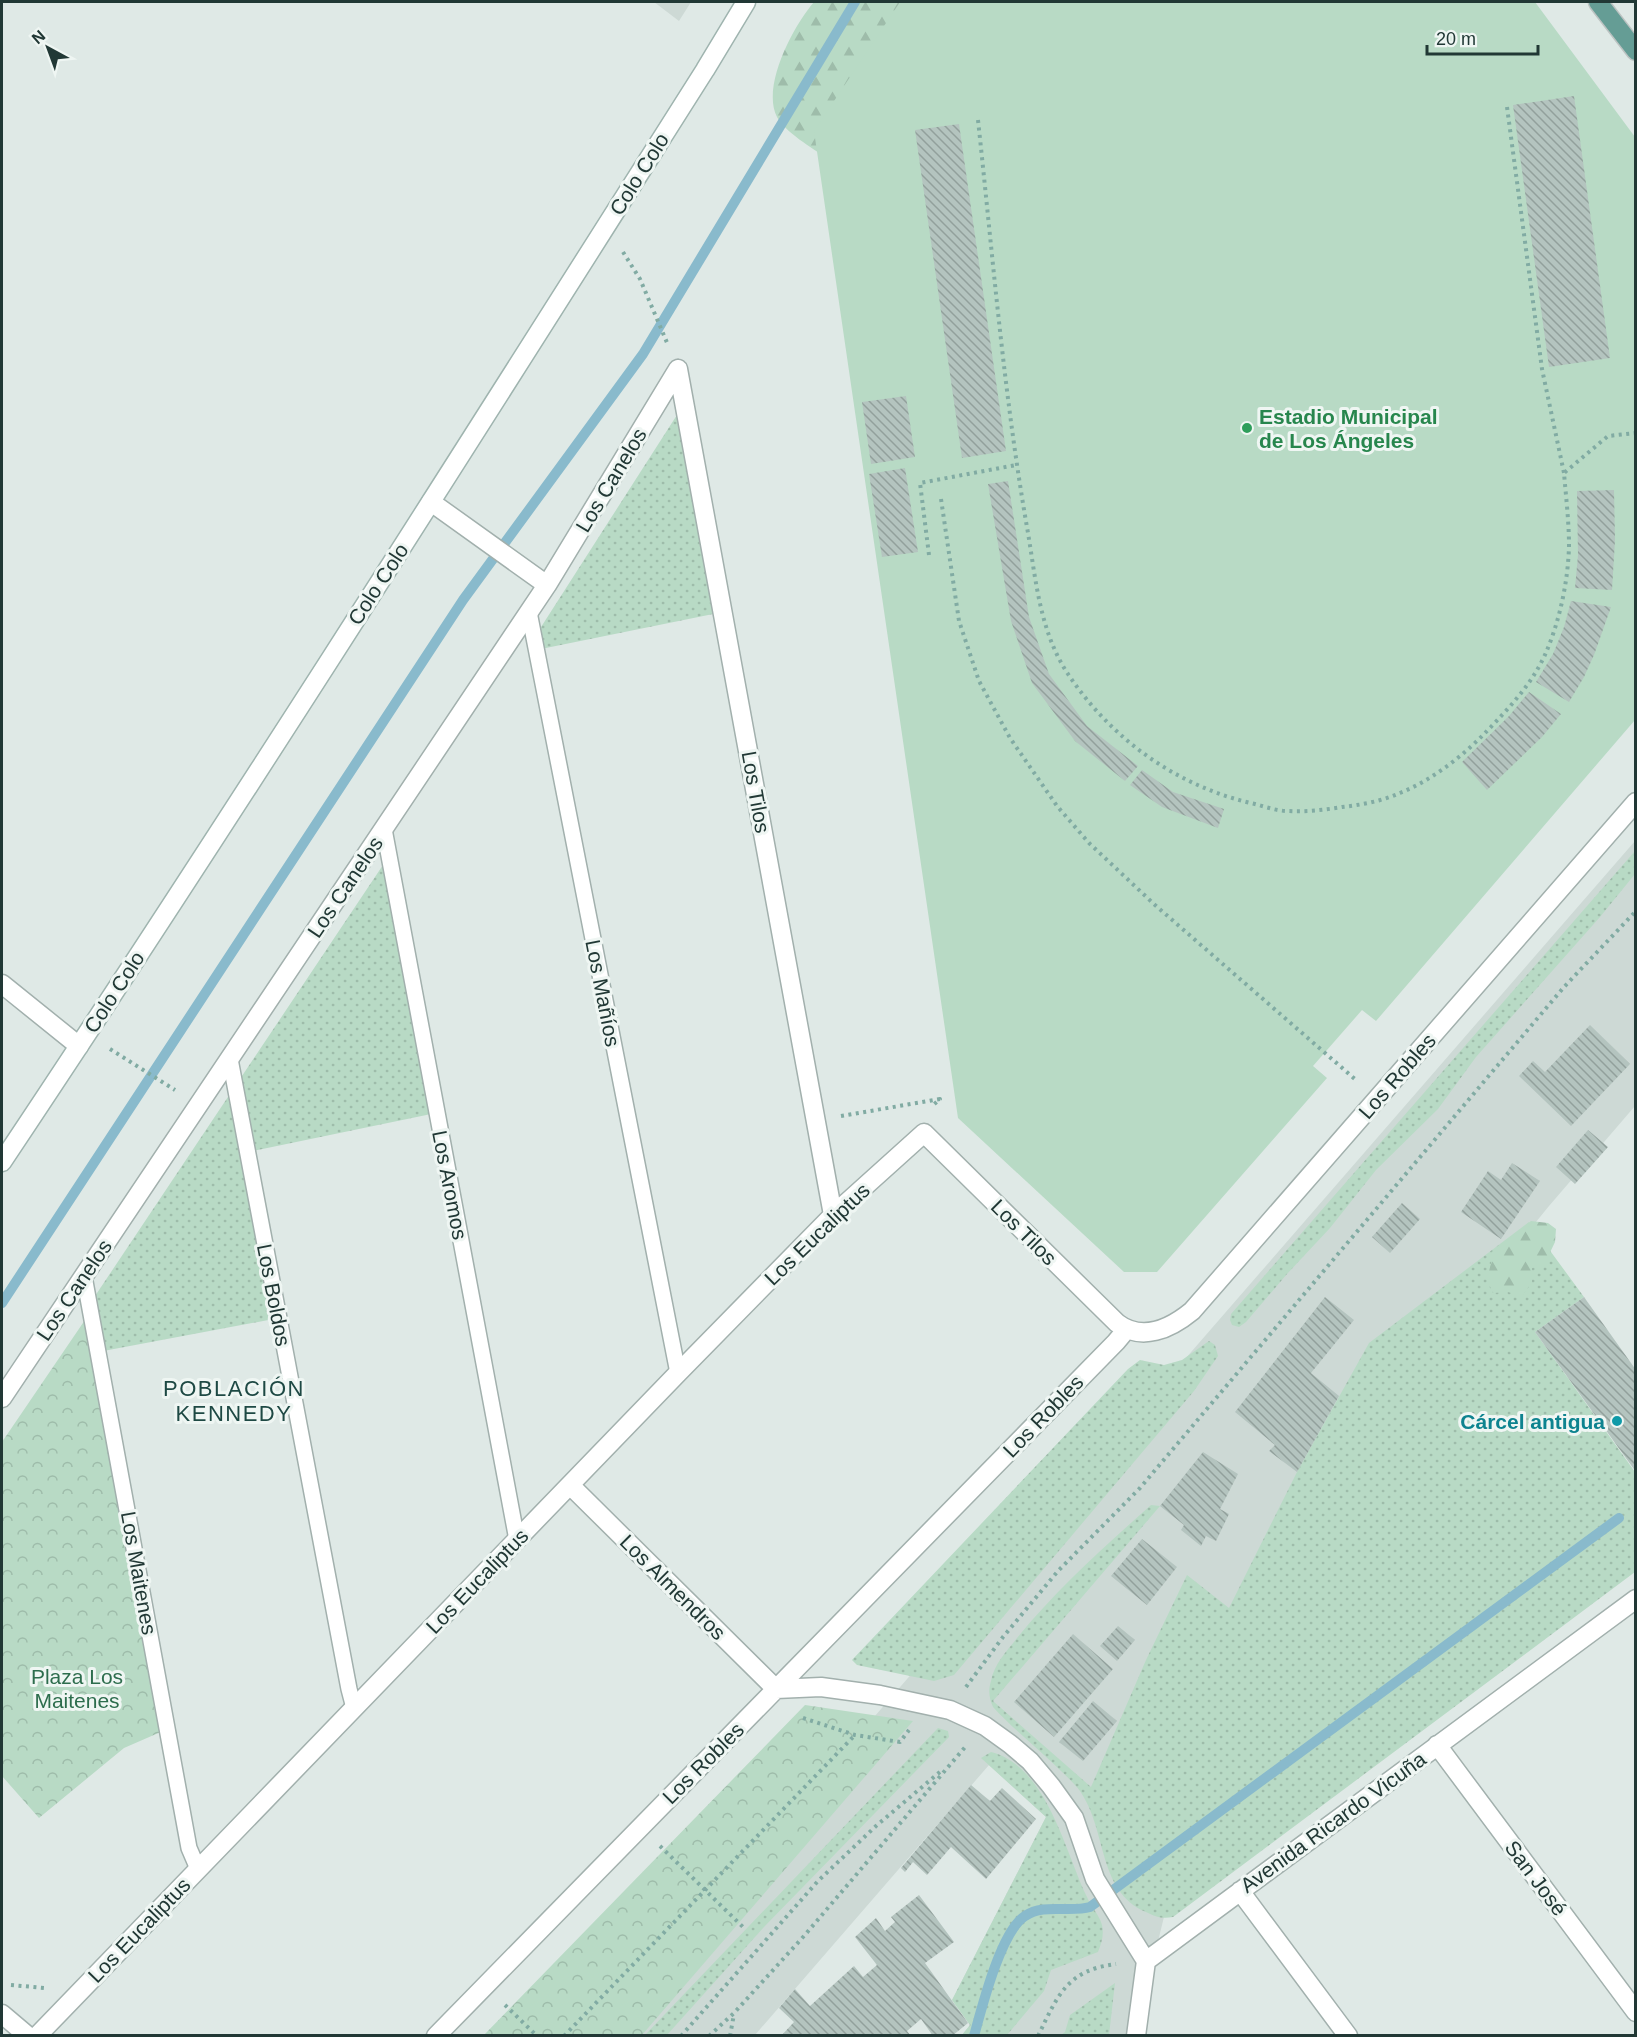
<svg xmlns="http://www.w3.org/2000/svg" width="1637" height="2037" font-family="Arial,sans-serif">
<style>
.built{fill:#cdd9d5}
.grass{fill:url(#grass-dots)}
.forest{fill:url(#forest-firs)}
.park{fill:url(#park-crowns)}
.garden{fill:#b8dac5}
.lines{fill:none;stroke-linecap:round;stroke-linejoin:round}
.stream{stroke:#89bacc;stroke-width:10}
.building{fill:url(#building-back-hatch)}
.lane-casing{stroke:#a2b0ad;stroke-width:18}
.street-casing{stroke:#a2b0ad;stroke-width:21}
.secondary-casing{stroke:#9fb4af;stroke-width:21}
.primary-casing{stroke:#bcc3c2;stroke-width:21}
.path{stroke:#81aba3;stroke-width:4;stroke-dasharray:3 4.5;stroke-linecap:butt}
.lane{stroke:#fff;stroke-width:15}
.street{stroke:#fff;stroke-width:18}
.secondary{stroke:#fff;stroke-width:18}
.primary{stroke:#659d95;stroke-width:18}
.leisure-dot{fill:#2e9e5b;stroke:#eff6f3;stroke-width:2}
.culture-dot{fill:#0f9aa8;stroke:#eff6f3;stroke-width:2}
.labels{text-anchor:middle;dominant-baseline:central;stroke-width:6;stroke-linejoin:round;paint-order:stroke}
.street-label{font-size:21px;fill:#213835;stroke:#eff6f3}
.leisure-label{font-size:21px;font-weight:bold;fill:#27864d;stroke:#eff6f3;text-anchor:start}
.culture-label{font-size:21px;font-weight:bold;fill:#0d838f;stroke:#eff6f3;text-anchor:end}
.park-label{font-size:21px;fill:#2d6d4d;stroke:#eff6f3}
.neighbourhood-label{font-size:22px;letter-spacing:1.5px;fill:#1e4944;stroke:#eff6f3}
</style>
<defs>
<pattern id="grass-dots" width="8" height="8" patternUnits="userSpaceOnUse" patternTransform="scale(1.5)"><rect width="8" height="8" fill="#b8dac5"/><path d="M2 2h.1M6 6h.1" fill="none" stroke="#9ebcaa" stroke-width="1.8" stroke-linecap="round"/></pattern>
<pattern id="forest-firs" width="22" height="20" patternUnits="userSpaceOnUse" patternTransform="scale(1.5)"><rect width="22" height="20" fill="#b8dac5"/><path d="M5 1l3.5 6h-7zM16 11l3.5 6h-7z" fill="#9ebcaa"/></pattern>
<pattern id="park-crowns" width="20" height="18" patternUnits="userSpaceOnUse" patternTransform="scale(1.5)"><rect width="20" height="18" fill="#b8dac5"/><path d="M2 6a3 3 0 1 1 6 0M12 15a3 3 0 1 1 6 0" fill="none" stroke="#9ebcaa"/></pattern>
<pattern id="building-back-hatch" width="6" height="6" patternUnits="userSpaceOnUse" patternTransform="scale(1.5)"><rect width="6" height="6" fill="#b4c4bf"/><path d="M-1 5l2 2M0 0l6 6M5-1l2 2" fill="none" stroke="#92a09c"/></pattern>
</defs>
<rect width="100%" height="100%" fill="#dfe9e6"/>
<!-- built -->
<path class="built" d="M 654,2 L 691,2 L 679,21 Z
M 1635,841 L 1635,1106 L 1549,1206 L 1488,1281 L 1176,1868 L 1135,2035 L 962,2035 L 970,2025 L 952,2000 L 1046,1817 L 989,1765 L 755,2035 L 597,2036 Z"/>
<!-- grass -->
<path class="grass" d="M 684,404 L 723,612 L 536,650 L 534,638 Z
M 1635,851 L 1635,874 L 1600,917 L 1476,1057 L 1438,1109 L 1376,1170 L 1330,1228 L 1287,1274 L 1246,1322 L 1239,1327 L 1232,1325 L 1230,1320 L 1231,1314 Z
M 389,856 L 436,1113 L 248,1152 L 279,1318 L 98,1352 L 89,1305 Z
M 1529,1222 L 1584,1297 L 1535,1332 L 1635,1472 L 1635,1572 L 1173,1917 C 1162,1919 1156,1917 1146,1912 C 1097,1891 1108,1832 1080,1791 C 1075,1784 1067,1777 1061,1771 C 1039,1749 1014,1730 993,1707 C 989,1698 988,1690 991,1681 C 994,1664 1007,1651 1017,1638 C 1057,1589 1104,1547 1151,1505 L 1160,1506 L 993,1701 L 1091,1787 L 1146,1660 L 1187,1575 L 1229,1608 L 1297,1472 L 1369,1343 Z
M 1209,1341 L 1215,1345 L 1218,1356 L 1194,1391 L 954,1675 L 934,1681 L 857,1665 L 852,1660 L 1128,1369 L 1140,1360 L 1164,1365 L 1182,1360 Z
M 938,1728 L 948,1731 L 949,1737 L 764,1927 L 667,2035 L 645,2035 Z
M 991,1752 C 1047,1766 1065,1852 1087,1897 C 1091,1907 1099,1914 1102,1925 C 1104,1935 1102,1942 1098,1952 L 1051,1970 L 1044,1991 L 1007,2035 L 962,2035 L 970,2025 L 952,2000 L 1046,1817 L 981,1758 Z
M 1115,1983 L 1109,2035 L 1061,2035 L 1065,2032 L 1070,2015 Z"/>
<!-- forest -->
<path class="forest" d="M 814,2 L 992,2 L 827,158 C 813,149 784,131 777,117 C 761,86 794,25 814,2 Z
M 1531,1221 L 1548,1223 L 1556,1229 L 1555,1242 L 1545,1263 L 1532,1268 L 1532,1282 L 1522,1296 L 1508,1292 L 1493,1293 L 1487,1280 L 1491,1263 L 1498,1247 Z"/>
<!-- park -->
<path class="park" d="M 87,1317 L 163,1731 L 124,1748 L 39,1818 L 2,1776 L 2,1442 Z
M 805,1705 L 913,1721 L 642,2035 L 484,2035 Z"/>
<!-- garden -->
<path class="garden" d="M 900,2 L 1535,2 L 1635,137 L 1635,720 L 1376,1021 L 1362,1010 L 1313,1066 L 1327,1078 L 1157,1272 L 1124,1272 L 958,1118 L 814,131 Z"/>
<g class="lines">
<!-- stream -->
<path class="stream" d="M 2,1303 L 463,600 L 643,354 L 855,2
M 974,2036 C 982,2007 1001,1931 1025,1916 C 1044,1903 1069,1913 1090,1907 L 1619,1518"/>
</g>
<!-- building -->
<path class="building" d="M 1574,96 L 1610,358 L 1549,367 L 1513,105 Z
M 959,124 L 1006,451 L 962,458 L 915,130 Z
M 906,396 L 915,457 L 871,464 L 862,402 Z
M 905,468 L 918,552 L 882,557 L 869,474 Z
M 1008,481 L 1029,617 L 1049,674 L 1087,726 L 1138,766 L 1125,781 L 1075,741 L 1032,683 L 1011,621 L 988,484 Z
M 1614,490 L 1615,540 L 1612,590 L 1575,588 L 1578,555 L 1577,491 Z
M 1571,601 L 1611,607 L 1594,655 L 1584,677 L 1569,702 L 1536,682 L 1553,654 L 1564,627 Z
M 1529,692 L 1561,714 L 1542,737 L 1487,790 L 1462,762 L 1509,716 Z
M 1142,770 L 1173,792 L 1224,809 L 1218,828 L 1162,807 L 1130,785 Z
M 1590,1025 L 1630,1064 L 1571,1126 L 1519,1076 L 1533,1061 L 1545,1072 Z
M 1588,1130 L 1608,1147 L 1575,1184 L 1556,1167 Z
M 1512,1163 L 1540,1181 L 1501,1239 L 1461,1212 L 1488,1171 L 1501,1180 Z
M 1402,1203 L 1420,1219 L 1390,1253 L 1372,1237 Z
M 1325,1297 L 1354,1320 L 1311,1373 L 1339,1396 L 1297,1472 L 1269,1451 L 1275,1445 L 1235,1412 Z
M 1584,1297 L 1636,1370 L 1636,1472 L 1535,1332 Z
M 1203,1452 L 1238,1474 L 1220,1509 L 1229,1514 L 1216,1541 L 1206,1536 L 1201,1546 L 1181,1530 L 1184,1525 L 1160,1506 Z
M 1142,1539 L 1177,1567 L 1147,1605 L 1111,1576 Z
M 1118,1626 L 1135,1640 L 1117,1661 L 1100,1646 Z
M 1073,1634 L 1113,1669 L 1054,1737 L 1014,1702 Z
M 1093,1701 L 1117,1721 L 1083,1761 L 1059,1742 Z
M 971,1785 L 990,1801 L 1002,1788 L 1036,1819 L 986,1879 L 951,1847 L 927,1875 L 913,1862 L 905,1872 L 901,1868 Z
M 919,1895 L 954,1942 L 925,1963 L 968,2023 L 952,2036 L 933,2036 L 921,2019 L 907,2031 L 911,2036 L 781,2036 L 794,2022 L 779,2008 L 795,1989 L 810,2006 L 854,1966 L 863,1977 L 877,1965 L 855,1937 L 876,1918 L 885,1931 L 895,1922 L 891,1917 Z"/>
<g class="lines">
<defs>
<path id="lane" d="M 529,612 L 678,1373
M 384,829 L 517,1540
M 230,1059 L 349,1689 L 354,1708
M 84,1276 L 189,1848 L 198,1869"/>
<path id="street" d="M 678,369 L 833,1215
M 431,502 L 547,585
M 2,984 L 79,1046
M 2,1398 L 547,585 L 678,369
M 570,1485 L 776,1689 L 821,1687 L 880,1695 L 950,1710 L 985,1726 L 1010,1744 L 1030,1761 L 1051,1786 L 1074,1818 L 1095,1879 L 1146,1961
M 1437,1745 L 1636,2012
M 1240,1891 L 1348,2036
M 1146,1961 L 1636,1599
M 2,2014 L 28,2036
M 37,2036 L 678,1373 L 833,1215 L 924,1133 L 1117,1323 C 1142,1342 1170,1329 1192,1311 L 1636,802
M 436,2036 L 1116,1342 L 1126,1330
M 1136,2036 L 1146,1961"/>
<path id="secondary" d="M 2,1162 C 242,802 473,436 705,70 L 746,2"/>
<path id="primary" d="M 1598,2 L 1636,51"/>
</defs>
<!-- lane casing -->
<use href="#lane" class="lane-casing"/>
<!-- street casing -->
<use href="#street" class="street-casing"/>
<!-- secondary casing -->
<use href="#secondary" class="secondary-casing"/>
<!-- primary casing -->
<use href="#primary" class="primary-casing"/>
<!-- path -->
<path class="path" d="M 1507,107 L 1542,369 L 1564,473
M 978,120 C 993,258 1004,397 1028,533 C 1036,581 1040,632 1068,674 C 1112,740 1178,787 1255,804 C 1266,807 1277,811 1288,811 C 1306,812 1324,810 1342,807 C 1361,805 1382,801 1400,793 C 1432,780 1463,756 1487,731 C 1509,708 1530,686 1544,657 C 1559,624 1568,583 1569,546 C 1569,522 1566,497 1564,473 L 1608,436 L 1636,433
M 623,252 L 640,279 L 668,345
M 941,499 L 959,621 L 979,681 L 1010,738 L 1057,806 L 1089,843 L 1155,905 L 1356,1080
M 929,555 L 920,483 L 1016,465
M 110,1049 L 175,1090
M 841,1116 L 940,1099 L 931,1107
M 966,1687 L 1003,1637 L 1058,1571 L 1140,1488 L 1564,987 L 1636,911
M 803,1718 L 855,1735 L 900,1742 L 909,1730
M 660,1846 L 743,1927
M 11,1985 L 45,1988
M 505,2005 L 537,2036
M 564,2036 L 855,1735
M 681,2036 L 818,1881 L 876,1826 L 941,1771
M 709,2036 L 734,2013 L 804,1936 L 966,1746
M 730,2036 L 734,2014
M 1038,2036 C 1058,1995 1067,1970 1116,1964"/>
<!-- lane -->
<use href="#lane" class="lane"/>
<!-- street -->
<use href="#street" class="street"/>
<!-- secondary -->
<use href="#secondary" class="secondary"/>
<!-- primary -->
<use href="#primary" class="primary"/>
</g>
<!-- markers -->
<circle class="leisure-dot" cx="1247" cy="428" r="6"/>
<circle class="culture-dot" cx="1617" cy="1421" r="6"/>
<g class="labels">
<!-- street labels -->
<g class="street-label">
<text transform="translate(639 174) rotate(-58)">Colo Colo</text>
<text transform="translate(611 480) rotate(-59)">Los Canelos</text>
<text transform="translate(378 584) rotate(-57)">Colo Colo</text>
<text transform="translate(756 792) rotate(80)">Los Tilos</text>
<text transform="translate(345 887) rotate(-56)">Los Canelos</text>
<text transform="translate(114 992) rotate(-57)">Colo Colo</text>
<text transform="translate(603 993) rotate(79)">Los Mañíos</text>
<text transform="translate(1397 1076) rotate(-49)">Los Robles</text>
<text transform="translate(450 1185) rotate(79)">Los Aromos</text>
<text transform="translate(1024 1232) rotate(45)">Los Tilos</text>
<text transform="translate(817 1234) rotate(-44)">Los Eucaliptus</text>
<text transform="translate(74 1290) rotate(-56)">Los Canelos</text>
<text transform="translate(274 1295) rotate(79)">Los Boldos</text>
<text transform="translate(1043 1416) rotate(-46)">Los Robles</text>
<text transform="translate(139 1573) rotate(80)">Los Maitenes</text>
<text transform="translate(477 1581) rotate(-46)">Los Eucaliptus</text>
<text transform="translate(673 1587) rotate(45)">Los Almendros</text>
<text transform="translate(703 1763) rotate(-45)">Los Robles</text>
<text transform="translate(1333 1822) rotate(-36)">Avenida Ricardo Vicuña</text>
<text transform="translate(1536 1878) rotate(53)">San José</text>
<text transform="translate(139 1930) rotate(-46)">Los Eucaliptus</text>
</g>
<!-- leisure labels -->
<g class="leisure-label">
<text x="1259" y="416">Estadio Municipal<tspan x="1259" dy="24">de Los Ángeles</tspan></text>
</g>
<!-- culture labels -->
<g class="culture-label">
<text x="1605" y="1421">Cárcel antigua</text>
</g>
<!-- park labels -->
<g class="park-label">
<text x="77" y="1676">Plaza Los<tspan x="77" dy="24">Maitenes</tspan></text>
</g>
<!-- neighbourhood labels -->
<g class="neighbourhood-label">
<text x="234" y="1388">POBLACIÓN<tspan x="234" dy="25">KENNEDY</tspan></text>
</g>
</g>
<!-- border -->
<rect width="1637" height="2037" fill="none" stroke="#213835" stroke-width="6"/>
<!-- north arrow -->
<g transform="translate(48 48) rotate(319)" stroke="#eff6f3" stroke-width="4.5" paint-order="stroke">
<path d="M0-4.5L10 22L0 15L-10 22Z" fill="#213835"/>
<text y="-9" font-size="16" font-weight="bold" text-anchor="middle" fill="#213835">N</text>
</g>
<!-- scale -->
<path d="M1427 45v9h111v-9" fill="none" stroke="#213835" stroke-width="3"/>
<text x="1436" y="45" font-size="18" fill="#213835" stroke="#eff6f3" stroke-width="4.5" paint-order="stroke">20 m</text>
</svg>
